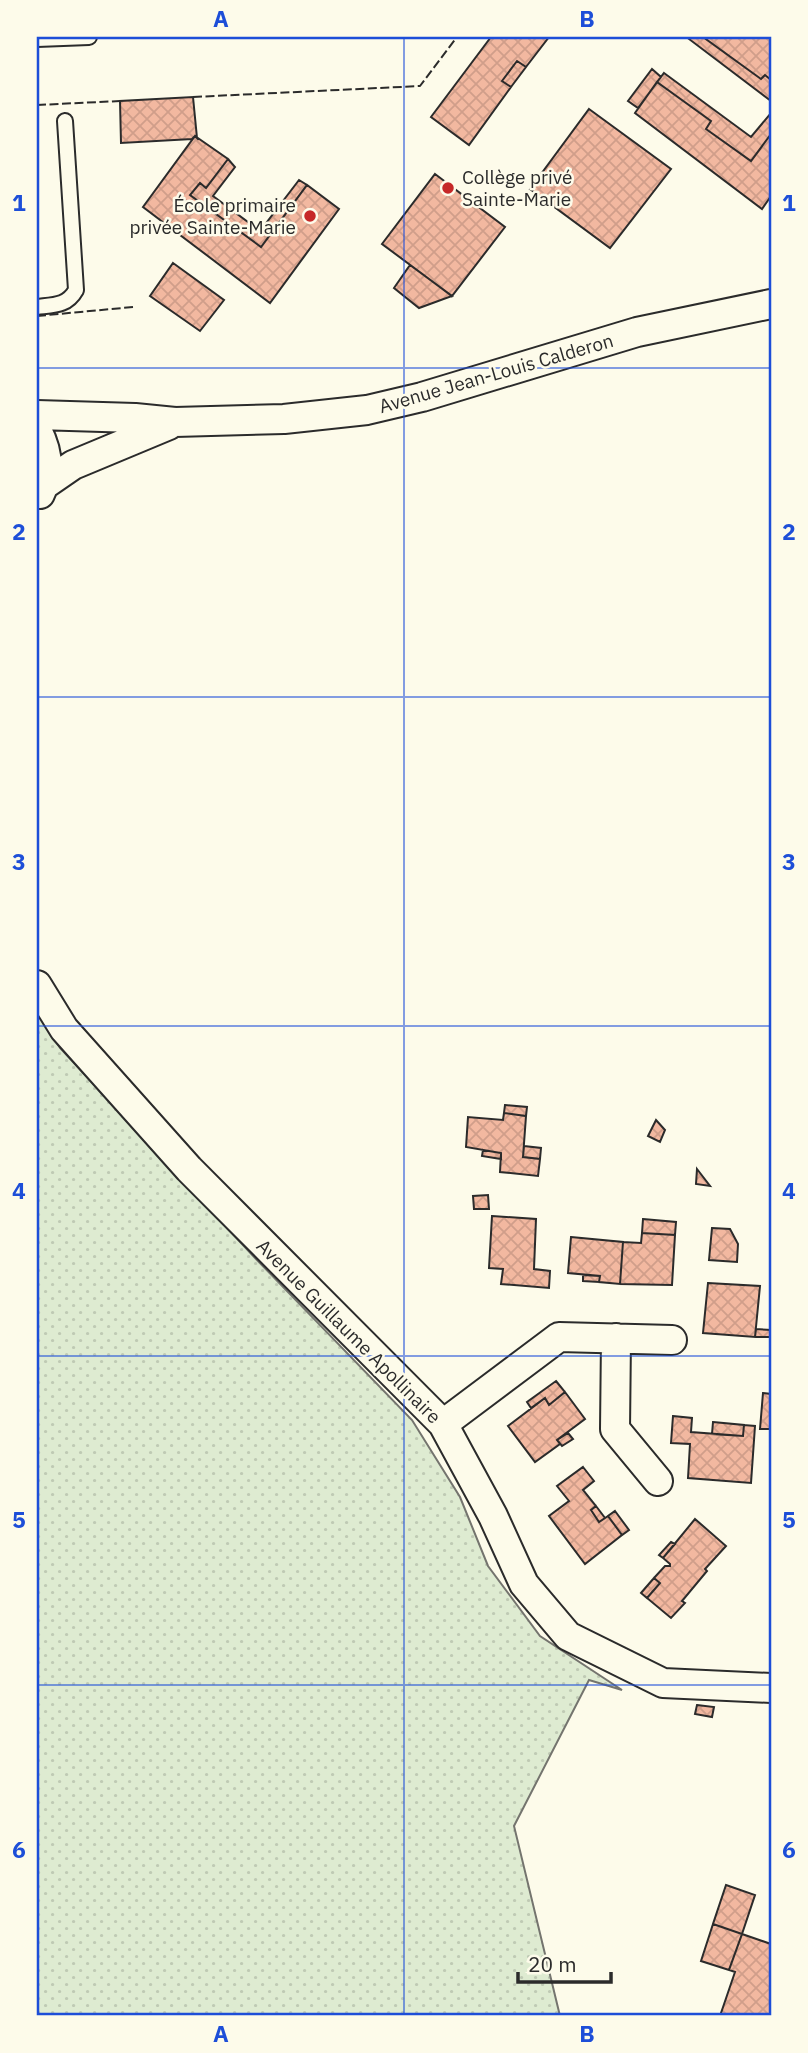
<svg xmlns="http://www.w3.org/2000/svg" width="808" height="2053" font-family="'IBM Plex Sans',sans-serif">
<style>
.grass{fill:url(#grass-dots);stroke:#74746e;stroke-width:2}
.building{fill:url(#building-cross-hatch);stroke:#2b2b2b;stroke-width:2}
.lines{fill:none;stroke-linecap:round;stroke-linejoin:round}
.service-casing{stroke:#2b2b2b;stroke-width:18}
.minor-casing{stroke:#2b2b2b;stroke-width:32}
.service{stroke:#fdfbea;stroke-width:14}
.minor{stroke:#fdfbea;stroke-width:28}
.fence{stroke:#2b2b2b;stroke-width:2;stroke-dasharray:9 3.5;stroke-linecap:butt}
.grid{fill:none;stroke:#1d4ed8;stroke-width:2;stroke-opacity:0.55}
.poi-dot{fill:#c62828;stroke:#fdfbea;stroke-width:2.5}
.labels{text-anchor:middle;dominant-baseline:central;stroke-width:5;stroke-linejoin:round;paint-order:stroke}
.poi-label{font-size:19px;fill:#2b2b2b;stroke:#fdfbea;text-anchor:start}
.street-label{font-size:19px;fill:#2b2b2b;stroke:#fdfbea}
.neatline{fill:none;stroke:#1d4ed8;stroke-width:2.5}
.grid-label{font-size:23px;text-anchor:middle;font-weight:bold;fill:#1d4ed8}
</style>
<defs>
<pattern id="grass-dots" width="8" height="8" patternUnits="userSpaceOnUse" patternTransform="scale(1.75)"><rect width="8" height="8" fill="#deebd1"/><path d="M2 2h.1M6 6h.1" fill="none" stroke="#bfcab4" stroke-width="1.8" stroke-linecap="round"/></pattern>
<pattern id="building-cross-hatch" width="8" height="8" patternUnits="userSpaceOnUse" patternTransform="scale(1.75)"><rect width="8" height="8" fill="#f2b8a0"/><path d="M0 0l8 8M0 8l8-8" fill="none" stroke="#d09e8a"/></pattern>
</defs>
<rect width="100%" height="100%" fill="#fdfbea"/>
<!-- grass -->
<path class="grass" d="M 37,1011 L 60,1048 L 256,1259 L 412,1420 L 460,1497 L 488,1566 L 540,1636 L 622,1690 L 589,1680 L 514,1826 L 560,2016 L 37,2016 Z"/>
<!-- building -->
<path class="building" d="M 491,37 L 549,37 L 526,67 L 517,61 L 502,81 L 511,87 L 469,145 L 431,117 Z
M 691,37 L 703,37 L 761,79 L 765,75 L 771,80 L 771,101 L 689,39 Z
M 703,37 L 770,37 L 771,80 L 765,75 L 761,79 Z
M 517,61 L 526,67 L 511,87 L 502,81 Z
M 652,69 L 661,77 L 638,108 L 628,101 Z
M 664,73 L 751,137 L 771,113 L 771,134 L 751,161 L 706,129 L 711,121 L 657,82 Z
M 657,82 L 711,121 L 706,129 L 751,161 L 771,134 L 771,196 L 762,209 L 635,113 Z
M 193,97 L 197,138 L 195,136 L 192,139 L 121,143 L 120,101 Z
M 589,109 L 671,169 L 610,248 L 530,189 Z
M 195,136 L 228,159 L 206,188 L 200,183 L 190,195 L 261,247 L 307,185 L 339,209 L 270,303 L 143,207 Z
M 228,159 L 235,167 L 213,196 L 260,231 L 299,180 L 307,185 L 261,247 L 190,195 L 200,183 L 206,188 Z
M 435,174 L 505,227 L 452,296 L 382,244 Z
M 173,263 L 224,300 L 200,331 L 150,296 Z
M 410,265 L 452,296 L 419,308 L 394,288 Z
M 505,1105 L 527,1107 L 526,1116 L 504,1113 Z
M 504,1113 L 526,1116 L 523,1157 L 540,1159 L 538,1176 L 500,1172 L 501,1153 L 466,1147 L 468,1117 L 503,1120 Z
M 656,1120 L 665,1130 L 660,1142 L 648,1136 Z
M 524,1146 L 541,1148 L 540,1159 L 523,1157 Z
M 483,1150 L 501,1153 L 501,1159 L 482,1156 Z
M 697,1169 L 710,1186 L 696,1184 Z
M 488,1195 L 489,1209 L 474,1209 L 473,1196 Z
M 492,1216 L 536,1219 L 534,1269 L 550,1271 L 549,1288 L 501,1284 L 503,1269 L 489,1268 Z
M 643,1219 L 676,1222 L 675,1235 L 642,1233 Z
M 712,1228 L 730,1229 L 738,1244 L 737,1262 L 709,1260 Z
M 642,1233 L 675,1235 L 672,1285 L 620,1284 L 623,1242 L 641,1243 Z
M 571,1237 L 623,1242 L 620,1284 L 599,1282 L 600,1276 L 568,1273 Z
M 583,1275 L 600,1276 L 599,1282 L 583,1281 Z
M 708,1283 L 760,1286 L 755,1337 L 703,1333 Z
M 756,1329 L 771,1330 L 771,1337 L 755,1337 Z
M 556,1381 L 565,1392 L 549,1405 L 545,1398 L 531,1408 L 527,1402 Z
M 565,1392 L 585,1419 L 557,1440 L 560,1444 L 535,1462 L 508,1426 L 545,1398 L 549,1405 Z
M 763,1393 L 771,1394 L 771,1429 L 760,1429 Z
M 673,1416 L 692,1418 L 691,1432 L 743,1436 L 744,1425 L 755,1426 L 751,1483 L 688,1478 L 690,1444 L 671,1443 Z
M 713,1422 L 744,1425 L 743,1436 L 712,1434 Z
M 568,1433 L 573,1439 L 562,1446 L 557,1440 Z
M 583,1467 L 594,1481 L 583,1490 L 596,1506 L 591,1510 L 599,1522 L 608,1516 L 622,1535 L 585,1564 L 549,1516 L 569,1501 L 557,1486 Z
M 596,1506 L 605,1518 L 599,1522 L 591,1510 Z
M 615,1511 L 629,1530 L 622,1535 L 608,1516 Z
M 695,1519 L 726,1546 L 705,1569 L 707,1571 L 682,1601 L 685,1603 L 671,1618 L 647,1598 L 660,1583 L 654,1578 L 665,1566 L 670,1566 L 670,1564 L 663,1558 Z
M 671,1542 L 675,1544 L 663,1558 L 659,1555 Z
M 654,1578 L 660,1583 L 647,1598 L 641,1593 Z
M 697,1705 L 714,1707 L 712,1717 L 695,1714 Z
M 726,1885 L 755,1895 L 742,1934 L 713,1924 Z
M 713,1924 L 742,1934 L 729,1970 L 701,1961 Z
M 742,1934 L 771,1944 L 771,2016 L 720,2016 L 735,1972 L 729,1970 Z"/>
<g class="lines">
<defs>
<path id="service" d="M 37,39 L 89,37
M 37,307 C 54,305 67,306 76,290 L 65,121"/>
<path id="minor" d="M 37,415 L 135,418 L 175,422 L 284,419 L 367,410 L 422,397 L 637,332 L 771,304
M 37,430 C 48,451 51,472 40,494
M 44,485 L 73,465 L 169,425
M 37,985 L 64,1029 L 189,1169 L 443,1424 L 493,1516 L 524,1584 L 568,1636 L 663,1683 L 771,1688
M 616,1338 L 615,1429 L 658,1481
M 443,1424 L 559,1337 L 672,1340"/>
</defs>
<!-- service casing -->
<use href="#service" class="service-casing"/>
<!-- minor casing -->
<use href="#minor" class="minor-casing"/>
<!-- service -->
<use href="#service" class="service"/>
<!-- minor -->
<use href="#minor" class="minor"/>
<!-- fence -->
<path class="fence" d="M 193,97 L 420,86 L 457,37
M 37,105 L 120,101
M 37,316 L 133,307"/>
</g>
<!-- grid -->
<path class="grid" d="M 404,37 L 404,2016M 37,368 L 771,368M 37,697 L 771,697M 37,1026 L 771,1026M 37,1356 L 771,1356M 37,1685 L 771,1685"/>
<!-- markers -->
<g class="poi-dot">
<circle cx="448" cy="188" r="7"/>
<circle cx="310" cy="216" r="7"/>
</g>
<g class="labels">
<!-- poi labels -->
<g class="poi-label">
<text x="462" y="177">Collège privé<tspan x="462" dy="22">Sainte-Marie</tspan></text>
<text x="296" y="205" text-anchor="end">École primaire<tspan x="296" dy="22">privée Sainte-Marie</tspan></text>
</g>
<!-- street labels -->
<g class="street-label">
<text transform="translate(496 373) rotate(-16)">Avenue Jean-Louis Calderon</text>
<text transform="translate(349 1331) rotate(45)">Avenue Guillaume Apollinaire</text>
</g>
</g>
<!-- border -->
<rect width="808" height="2053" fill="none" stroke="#fdfbea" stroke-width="77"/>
<!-- scale -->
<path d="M518 1972v10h93v-10" fill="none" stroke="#2b2b2b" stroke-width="3.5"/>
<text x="528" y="1972" font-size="21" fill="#2b2b2b" stroke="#fdfbea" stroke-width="5" paint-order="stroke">20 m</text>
<rect x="38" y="38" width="732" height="1976" class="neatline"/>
<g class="grid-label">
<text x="221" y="27">A</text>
<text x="587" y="27">B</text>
<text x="19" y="211">1</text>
<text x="789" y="211">1</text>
<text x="19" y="540">2</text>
<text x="789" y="540">2</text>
<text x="19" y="870">3</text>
<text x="789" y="870">3</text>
<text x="19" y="1199">4</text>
<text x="789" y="1199">4</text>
<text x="19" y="1528">5</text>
<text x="789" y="1528">5</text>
<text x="19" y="1858">6</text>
<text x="789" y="1858">6</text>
<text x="221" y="2042">A</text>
<text x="587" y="2042">B</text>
</g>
</svg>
